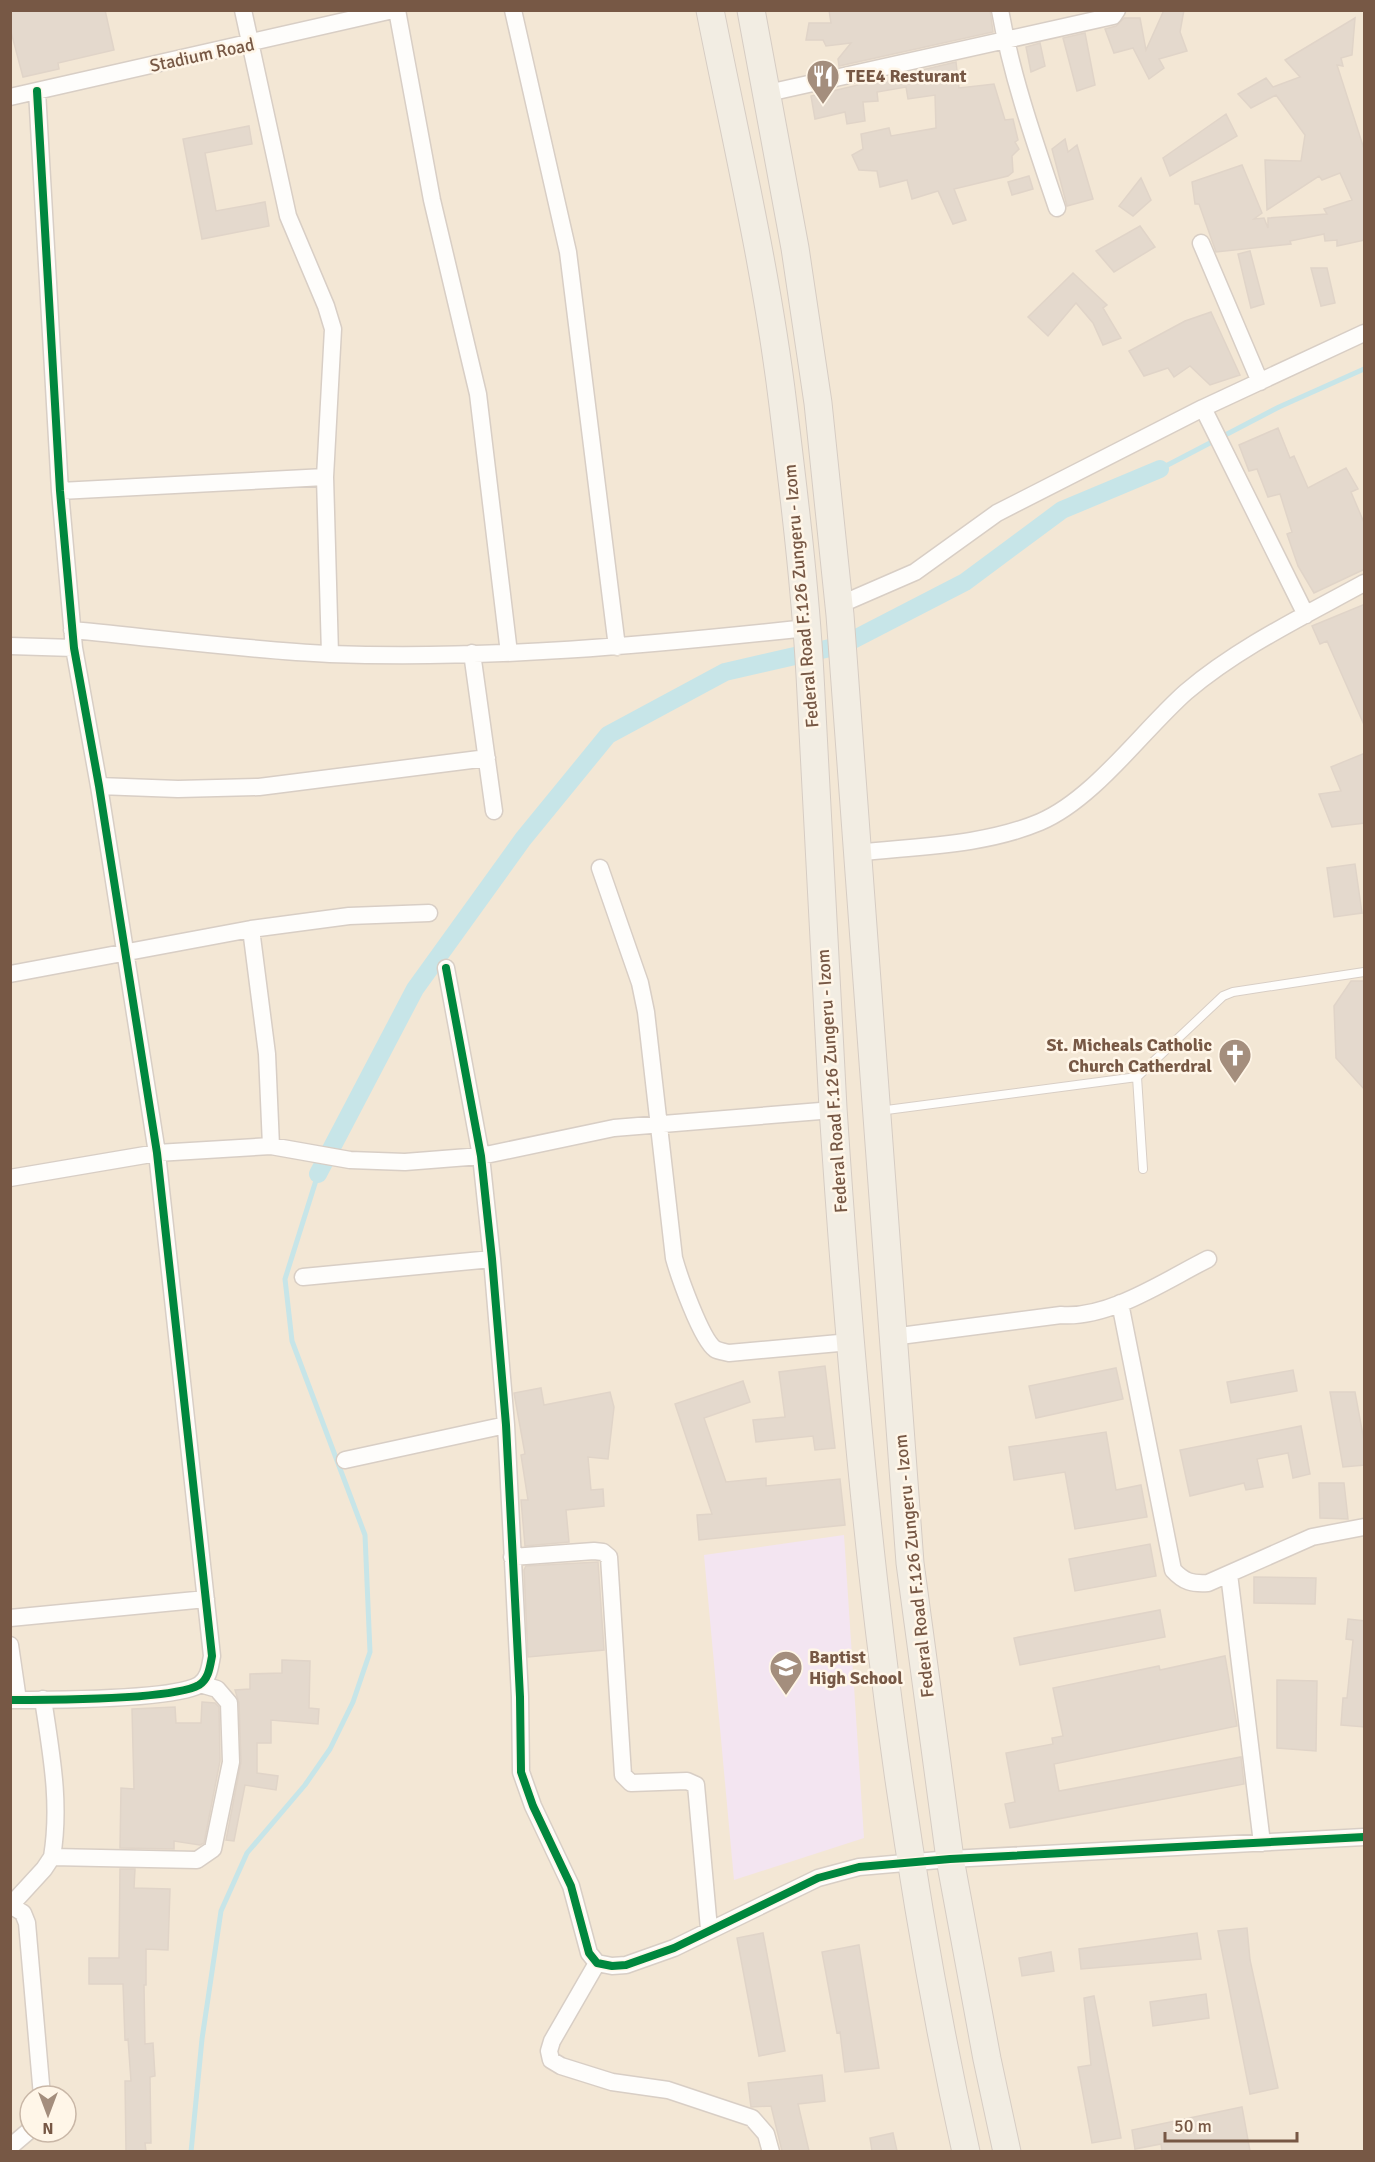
<svg xmlns="http://www.w3.org/2000/svg" width="1375" height="2162" font-family="Signika,sans-serif">
<style>
.residential{fill:#f3e7d5;fill-rule:evenodd}
.education{fill:#f3e5f1}
.lines{fill:none;stroke-linecap:round;stroke-linejoin:round}
.stream{stroke:#c7e5e8;stroke-width:5}
.canal{stroke:#c7e5e8;stroke-width:18}
.building{fill:#e4d9cd;stroke:#e0d4c8;stroke-width:1.5}
.lane-casing{stroke:#d8cec5;stroke-width:10}
.street-casing{stroke:#d8cec5;stroke-width:19}
.primary-casing{stroke:#d6ccc3;stroke-width:29}
.lane{stroke:#fefdfb;stroke-width:8}
.street{stroke:#fefdfb;stroke-width:16}
.primary{stroke:#f2ede3;stroke-width:27}
.cycleway-casing{stroke:#fff6e8;stroke-width:11}
.cycleway{stroke:#00873e;stroke-width:8}
.labels{text-anchor:middle;dominant-baseline:central;stroke-width:5;stroke-linejoin:round;paint-order:stroke}
.street-label{font-size:18px;fill:#775845;stroke:#fff6e8}
.poi-label{font-size:18px;font-weight:bold;fill:#775845;stroke:#fff6e8;text-anchor:start}
</style>
<rect width="100%" height="100%" fill="#f7f1e6"/>
<!-- residential -->
<path class="residential" d="M 11,11 L 1364,11 L 1364,2151 L 11,2152 ZM 30,2096 L 66,2096 L 66,2132 L 30,2132 Z"/>
<!-- education -->
<path class="education" d="M 844,1535 L 864,1838 L 734,1880 L 704,1555 Z"/>
<g class="lines">
<!-- stream -->
<path class="stream" d="M 1160,469 L 1279,407 L 1364,369
M 191,2152 L 202,2039 L 221,1911 L 247,1853 L 305,1785 L 330,1749 L 353,1702 L 370,1652 L 365,1535 L 292,1341 L 285,1279 L 318,1174"/>
<!-- canal -->
<path class="canal" d="M 318,1174 L 415,989 L 523,839 L 608,735 L 725,672 L 843,645 L 965,582 L 1062,510 L 1160,469"/>
</g>
<!-- building -->
<path class="building" d="M 10,10 L 105,10 L 114,50 L 58,63 L 59,69 L 23,77 L 10,28 Z
M 829,10 L 990,10 L 993,32 L 839,66 L 838,59 L 851,43 L 826,46 L 823,40 L 806,40 L 809,23 L 831,23 Z
M 1164,10 L 1184,10 L 1180,32 L 1187,51 L 1159,59 L 1164,68 L 1149,79 L 1133,48 L 1114,53 L 1105,29 L 1116,26 L 1124,18 L 1140,18 L 1146,50 Z
M 1355,18 L 1352,55 L 1341,58 L 1343,66 L 1337,65 L 1365,152 L 1365,240 L 1337,246 L 1337,240 L 1325,241 L 1324,234 L 1290,241 L 1291,244 L 1216,252 L 1199,204 L 1195,204 L 1192,182 L 1242,165 L 1262,213 L 1254,219 L 1264,218 L 1268,228 L 1268,218 L 1327,214 L 1324,209 L 1352,200 L 1340,173 L 1322,180 L 1319,176 L 1267,210 L 1265,160 L 1301,161 L 1305,135 L 1276,95 L 1251,108 L 1238,94 L 1266,78 L 1273,87 L 1300,77 L 1285,60 Z
M 1085,33 L 1095,85 L 1077,91 L 1063,38 Z
M 1040,43 L 1045,66 L 1031,72 L 1026,47 Z
M 956,62 L 959,88 L 994,84 L 1005,120 L 1013,119 L 1018,140 L 1015,142 L 1019,149 L 1012,156 L 1013,172 L 1008,176 L 954,189 L 966,220 L 953,224 L 938,191 L 912,199 L 907,180 L 880,187 L 877,171 L 859,170 L 852,155 L 863,149 L 861,134 L 889,128 L 891,136 L 936,128 L 935,95 L 908,99 L 906,87 L 877,92 L 878,101 L 863,102 L 865,121 L 847,124 L 845,112 L 815,119 L 811,96 Z
M 1226,114 L 1237,136 L 1170,176 L 1163,158 Z
M 249,126 L 252,144 L 205,153 L 216,211 L 265,202 L 269,226 L 202,239 L 183,139 Z
M 1065,139 L 1068,152 L 1077,145 L 1093,199 L 1067,206 L 1052,149 Z
M 1029,176 L 1033,189 L 1012,195 L 1008,182 Z
M 1141,178 L 1151,200 L 1133,216 L 1119,206 Z
M 1140,226 L 1155,247 L 1114,272 L 1096,251 Z
M 1250,251 L 1264,304 L 1251,308 L 1238,254 Z
M 1311,268 L 1327,268 L 1335,303 L 1321,306 Z
M 1073,273 L 1107,305 L 1103,308 L 1121,338 L 1103,345 L 1093,323 L 1076,303 L 1048,336 L 1028,317 Z
M 1211,312 L 1240,375 L 1210,385 L 1190,366 L 1174,377 L 1168,368 L 1144,376 L 1129,351 L 1185,321 Z
M 1278,428 L 1290,458 L 1294,456 L 1308,488 L 1346,468 L 1358,489 L 1351,492 L 1365,525 L 1365,569 L 1314,593 L 1298,566 L 1287,534 L 1292,532 L 1280,494 L 1268,497 L 1257,469 L 1249,471 L 1239,445 Z
M 1365,604 L 1365,727 L 1327,641 L 1320,644 L 1312,626 Z
M 1365,753 L 1365,823 L 1332,827 L 1319,794 L 1341,791 L 1331,767 Z
M 1355,864 L 1362,913 L 1334,917 L 1327,868 Z
M 1351,981 L 1365,981 L 1365,1090 L 1336,1058 L 1334,1006 Z
M 825,1366 L 835,1448 L 815,1450 L 813,1436 L 756,1442 L 753,1420 L 785,1417 L 779,1372 Z
M 1116,1368 L 1123,1399 L 1036,1418 L 1029,1386 Z
M 1293,1370 L 1297,1391 L 1231,1403 L 1227,1382 Z
M 743,1381 L 750,1402 L 704,1418 L 726,1482 L 766,1478 L 766,1486 L 840,1479 L 845,1525 L 699,1540 L 697,1515 L 712,1514 L 675,1404 Z
M 541,1388 L 544,1405 L 610,1392 L 614,1407 L 608,1459 L 588,1457 L 591,1490 L 603,1489 L 604,1506 L 566,1510 L 569,1542 L 525,1546 L 521,1500 L 528,1500 L 521,1455 L 525,1454 L 514,1393 Z
M 1330,1392 L 1355,1392 L 1365,1446 L 1365,1465 L 1343,1467 Z
M 1301,1426 L 1310,1474 L 1293,1478 L 1288,1453 L 1257,1459 L 1263,1487 L 1246,1490 L 1244,1483 L 1190,1496 L 1180,1450 Z
M 1106,1432 L 1116,1490 L 1141,1485 L 1147,1517 L 1075,1529 L 1065,1472 L 1014,1480 L 1009,1447 Z
M 1319,1483 L 1344,1483 L 1348,1519 L 1320,1518 Z
M 1150,1544 L 1156,1576 L 1075,1591 L 1069,1559 Z
M 598,1562 L 604,1650 L 528,1657 L 524,1570 L 526,1566 Z
M 1254,1577 L 1316,1578 L 1315,1604 L 1254,1603 Z
M 1160,1610 L 1165,1637 L 1020,1665 L 1014,1638 Z
M 1348,1619 L 1365,1621 L 1365,1727 L 1341,1725 L 1343,1698 L 1347,1698 L 1353,1640 L 1346,1639 Z
M 1225,1656 L 1237,1726 L 1054,1764 L 1059,1791 L 1241,1757 L 1244,1784 L 1010,1828 L 1005,1804 L 1015,1802 L 1006,1753 L 1053,1744 L 1052,1738 L 1063,1736 L 1053,1688 L 1159,1666 L 1160,1670 Z
M 282,1660 L 310,1661 L 309,1708 L 319,1709 L 318,1724 L 271,1720 L 271,1743 L 257,1743 L 257,1773 L 278,1776 L 276,1790 L 245,1785 L 234,1841 L 226,1840 L 241,1762 L 239,1703 L 235,1690 L 250,1689 L 250,1674 L 282,1673 Z
M 1277,1680 L 1317,1681 L 1316,1751 L 1277,1748 Z
M 202,1702 L 215,1703 L 219,1707 L 220,1761 L 204,1843 L 200,1845 L 174,1841 L 174,1849 L 120,1848 L 121,1788 L 134,1789 L 132,1709 L 175,1707 L 176,1723 L 201,1723 Z
M 120,1869 L 135,1869 L 134,1888 L 170,1889 L 168,1950 L 146,1949 L 146,1985 L 144,1985 L 145,2044 L 153,2043 L 155,2076 L 150,2077 L 151,2143 L 145,2143 L 146,2151 L 126,2151 L 125,2081 L 131,2081 L 128,2039 L 125,2040 L 123,1984 L 89,1984 L 89,1958 L 119,1958 Z
M 1247,1928 L 1250,1960 L 1278,2088 L 1250,2094 L 1218,1931 Z
M 763,1933 L 785,2051 L 759,2056 L 737,1938 Z
M 1197,1933 L 1201,1959 L 1081,1969 L 1079,1949 Z
M 859,1945 L 879,2068 L 845,2072 L 840,2032 L 837,2033 L 822,1952 Z
M 1051,1952 L 1054,1971 L 1022,1976 L 1019,1958 Z
M 1206,1994 L 1209,2018 L 1153,2026 L 1150,2002 Z
M 1094,1996 L 1121,2138 L 1092,2143 L 1078,2067 L 1091,2065 L 1084,1998 Z
M 822,2075 L 825,2101 L 798,2104 L 809,2151 L 782,2151 L 771,2106 L 751,2107 L 748,2083 Z
M 1242,2107 L 1250,2151 L 1162,2151 L 1161,2144 L 1135,2149 L 1132,2130 Z
M 893,2133 L 897,2151 L 872,2151 L 870,2138 Z"/>
<g class="lines">
<defs>
<path id="lane" d="M 1137,1077 L 1143,1169
M 879,1111 L 1137,1077 L 1223,996 L 1233,992 L 1364,972"/>
<path id="street" d="M 243,10 L 288,216 L 326,306 L 333,329 L 325,477 L 330,654
M 397,10 L 432,200 L 478,394 L 509,653
M 513,10 L 568,252 L 617,647
M 1000,10 C 1012,78 1035,143 1057,208
M 768,93 L 1113,16 L 1117,10
M 10,97 L 393,10
M 1201,243 L 1260,382
M 1203,408 L 1306,615
M 60,491 L 325,477
M 839,605 L 915,572 L 997,513 L 1203,408 L 1364,333
M 72,630 C 158,638 245,650 330,654 C 490,660 649,645 807,628
M 10,646 L 74,648
M 472,653 L 494,811
M 99,786 L 178,789 L 259,787 L 487,758
M 856,853 C 917,846 983,846 1040,822 C 1094,799 1142,731 1186,692 C 1239,647 1304,616 1364,583
M 600,868 L 640,983 L 646,1012 L 674,1258 C 679,1276 701,1339 715,1349 C 718,1351 725,1352 729,1353 L 850,1342
M 251,929 L 267,1054 L 271,1146
M 446,968 L 481,1156 L 492,1259 L 506,1425 L 520,1697 L 521,1772 L 533,1806 L 571,1886 L 589,1953 L 597,1963 L 612,1966 L 626,1965 L 674,1948 L 818,1878 L 859,1867 L 950,1859 L 1364,1837
M 10,974 L 251,929 L 349,916 L 429,913
M 10,1178 L 157,1153 L 271,1146 L 350,1160 L 405,1162 L 481,1156 L 614,1128 L 833,1110
M 303,1277 L 492,1259
M 1120,1303 L 1173,1570 C 1184,1582 1192,1584 1208,1583 L 1312,1537 L 1364,1527
M 892,1337 L 1061,1315 C 1109,1319 1166,1280 1208,1259
M 345,1460 L 506,1425
M 512,1557 L 594,1551 L 603,1552 L 609,1557 L 623,1775 L 631,1783 L 687,1781 L 696,1785 L 709,1929
M 1229,1574 L 1262,1843
M 10,1618 L 206,1599
M 10,1645 L 18,1700
M 43,1699 C 51,1753 61,1803 52,1857 L 197,1860 L 213,1849 L 231,1762 L 229,1703 L 217,1689 L 200,1684
M 10,1700 C 47,1700 172,1700 199,1685 C 209,1679 210,1666 212,1656 L 157,1153 L 99,786 L 74,648 L 60,491 L 37,91
M 10,1905 L 23,1913 L 27,1923 L 42,2096
M 11,1905 L 44,1869 L 52,1857
M 597,1963 L 552,2041 L 549,2051 L 551,2060 L 561,2066 L 612,2082 L 668,2090 L 752,2118 L 766,2134 L 771,2152
M 10,2147 L 30,2130"/>
<path id="primary" d="M 710,10 C 736,141 767,272 783,405 C 794,495 805,585 810,675 C 819,819 824,964 833,1108 C 856,1458 890,1809 966,2152
M 751,10 L 795,248 L 818,403 L 840,615 L 910,1563 L 950,1859 L 987,2059 L 1007,2152"/>
</defs>
<!-- lane casing -->
<use href="#lane" class="lane-casing"/>
<!-- street casing -->
<use href="#street" class="street-casing"/>
<!-- primary casing -->
<use href="#primary" class="primary-casing"/>
<!-- lane -->
<use href="#lane" class="lane"/>
<!-- street -->
<use href="#street" class="street"/>
<!-- primary -->
<use href="#primary" class="primary"/>
<defs>
<path id="cycleway" d="M 446,968 L 481,1156 L 492,1259 L 506,1425 L 520,1697 L 521,1772 L 533,1806 L 571,1886 L 589,1953 L 597,1963 L 612,1966 L 626,1965 L 674,1948 L 818,1878 L 859,1867 L 950,1859 L 1364,1837
M 10,1700 C 47,1700 172,1700 199,1685 C 209,1679 210,1666 212,1656 L 157,1153 L 99,786 L 74,648 L 60,491 L 37,91"/>
</defs>
<!-- cycleway casing -->
<use href="#cycleway" class="cycleway-casing"/>
<!-- cycleway -->
<use href="#cycleway" class="cycleway"/>
</g>
<!-- icons -->
<defs>
<symbol id="restaurant-pin" viewBox="-11 -11 22 30"><path d="M0 17L-7.5 6A9.5 9.5 0 1 1 7.5 6Z" fill="#a48e7d" stroke="#fff6e8"/><path d="M-5-6h1v4h1v-4h1v4h1v-4h1v5L-1.5 .5V6h-2V.5L-5-1ZM5-6V6H3V1.5H1.5Q1.5-4 5-6Z" fill="#fff"/></symbol>
<symbol id="church-pin" viewBox="-11 -11 22 30"><path d="M0 17L-7.5 6A9.5 9.5 0 1 1 7.5 6Z" fill="#a48e7d" stroke="#fff6e8"/><path d="M-1.2-6h2.4v3.5h3.3v2.4h-3.3V6h-2.4V-.1h-3.3v-2.4h3.3Z" fill="#fff"/></symbol>
<symbol id="school-pin" viewBox="-11 -11 22 30"><path d="M0 17L-7.5 6A9.5 9.5 0 1 1 7.5 6Z" fill="#a48e7d" stroke="#fff6e8"/><path d="M0-5L7-2L0 1L-7-2ZM-4 1L0 2.5L4 1V4Q0 6-4 4Z" fill="#fff"/></symbol>
</defs>
<g fill-rule="evenodd">
<use href="#restaurant-pin" x="804" y="57" width="38" height="52"/>
<use href="#church-pin" x="1216" y="1036" width="38" height="52"/>
<use href="#school-pin" x="767" y="1648" width="38" height="52"/>
</g>
<g class="labels">
<!-- street labels -->
<g class="street-label">
<text transform="translate(202 55) rotate(-12)">Stadium Road</text>
<text transform="translate(801 596) rotate(-95)">Federal Road F.126 Zungeru - Izom</text>
<text transform="translate(832 1081) rotate(-94)">Federal Road F.126 Zungeru - Izom</text>
<text transform="translate(914 1566) rotate(-96)">Federal Road F.126 Zungeru - Izom</text>
</g>
<!-- poi labels -->
<g class="poi-label">
<text x="846" y="76">TEE4 Resturant</text>
<text x="1212" y="1045" text-anchor="end">St. Micheals Catholic<tspan x="1212" dy="21">Church Catherdral</tspan></text>
<text x="809" y="1657">Baptist<tspan x="809" dy="21">High School</tspan></text>
</g>
</g>
<!-- border -->
<rect width="1375" height="2162" fill="none" stroke="#775845" stroke-width="24"/>
<!-- north arrow -->
<g transform="translate(48 2114) rotate(180)"><circle r="28" fill="#fff6e8" stroke="#c9b7a7" stroke-width="1.5"/>
<path d="M0-4.5L10 22L0 15L-10 22Z" fill="#a48e7d"/>
<text y="-9" font-size="16" font-weight="bold" text-anchor="middle" fill="#775845">N</text>
</g>
<!-- scale -->
<path d="M1165 2132v9h132v-9" fill="none" stroke="#775845" stroke-width="3"/>
<text x="1174" y="2132" font-size="18" fill="#775845" stroke="#fff6e8" stroke-width="4.5" paint-order="stroke">50 m</text>
</svg>
